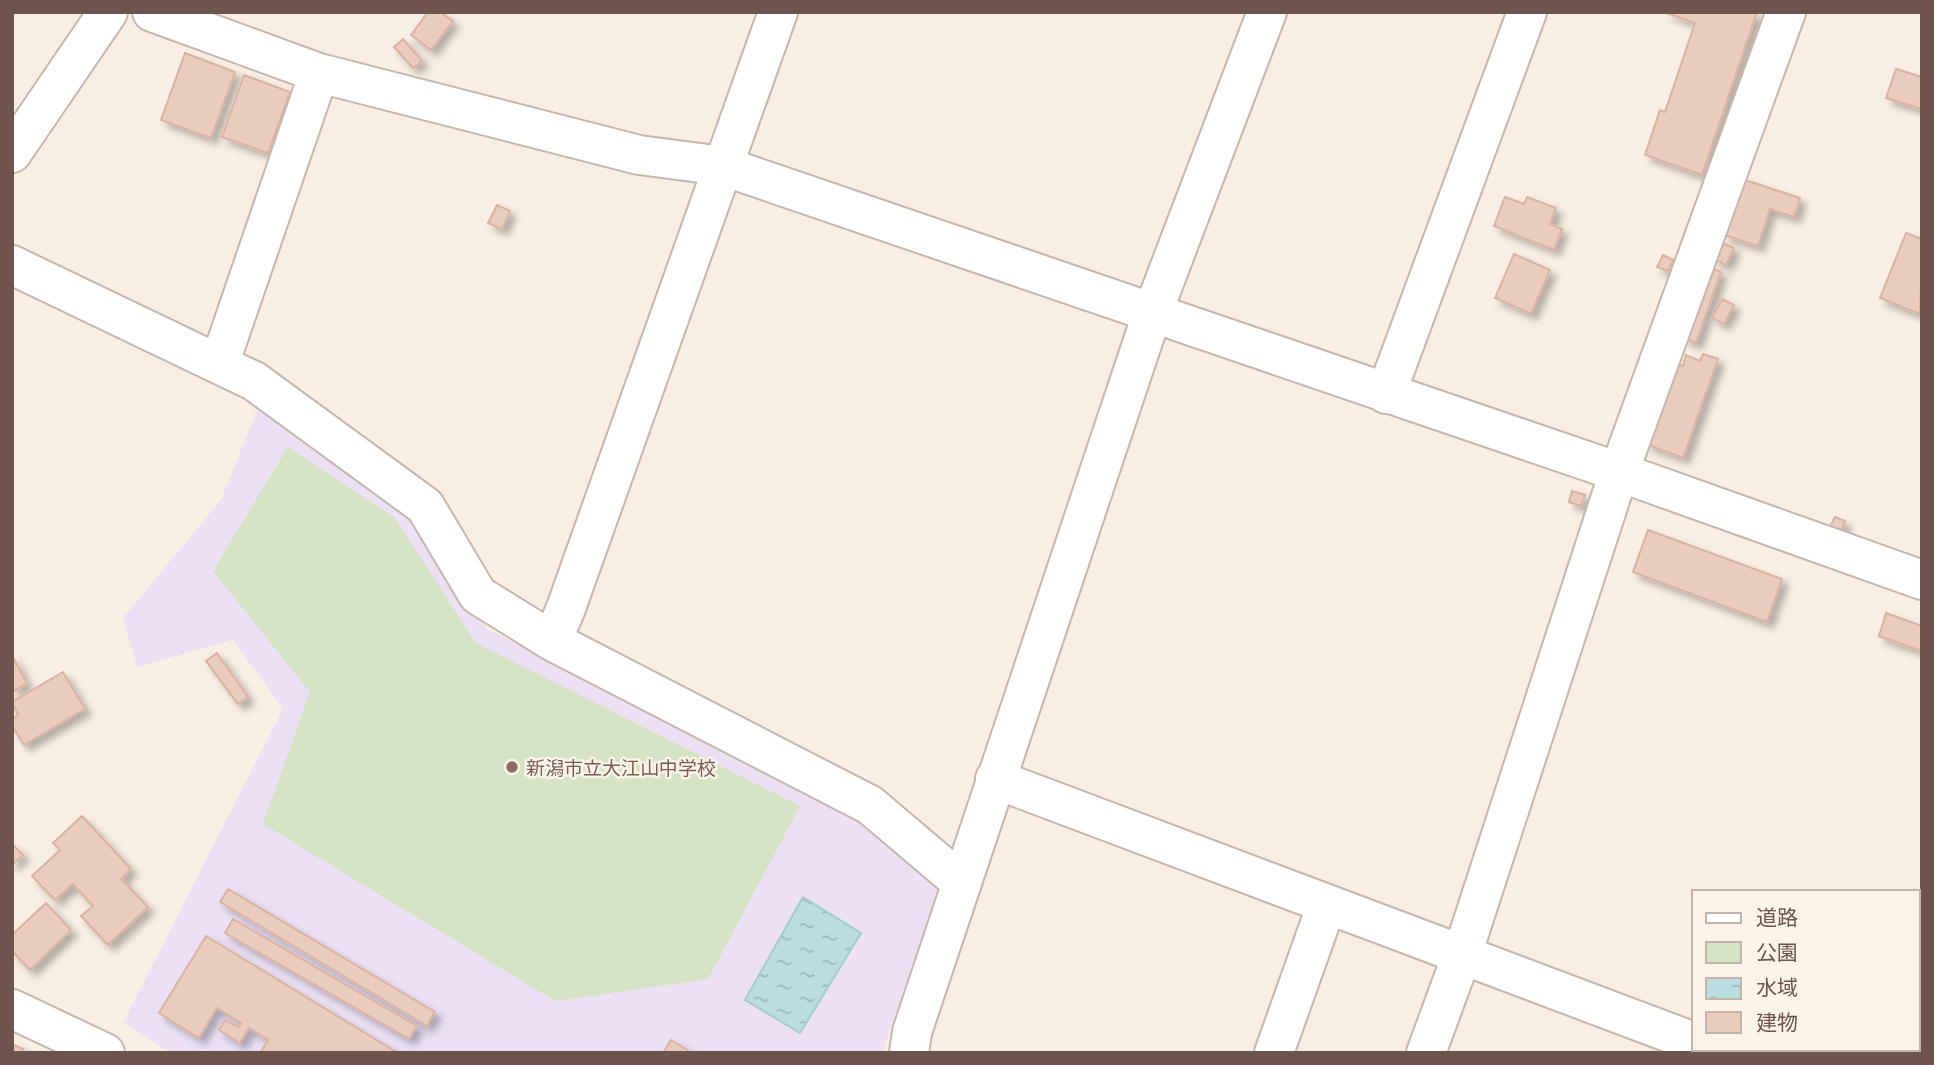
<svg xmlns="http://www.w3.org/2000/svg" width="1934" height="1065" font-family="Barlow,'Noto Sans JP',sans-serif">
<style>
.education{fill:#ebe0f4}
.green{fill:#d4e4c4}
.water{fill:url(#water-ripples);stroke:#a2cccf;stroke-width:2}
.building{fill:#eaccbf;stroke:#dab2a1;stroke-width:2;filter:url(#shadow)}
.lines{fill:none;stroke-linecap:round;stroke-linejoin:round}
.minor-casing{stroke:#c7b6ac;stroke-width:42}
.minor{stroke:#fff;stroke-width:38}
.education-dot{fill:#8d6e63;stroke:#fcf3e9;stroke-width:2.5}
.labels{text-anchor:middle;dominant-baseline:central;stroke-width:5;stroke-linejoin:round;paint-order:stroke}
.education-label{font-size:19px;fill:#785e54;stroke:#fcf3e9;text-anchor:start}
</style>
<defs>
<pattern id="water-ripples" width="26" height="14" patternUnits="userSpaceOnUse" patternTransform="scale(1.75)"><rect width="26" height="14" fill="#bbdddf"/><path d="M2 4q2-2 4 0t4 0M15 11q2-2 4 0t4 0" fill="none" stroke="#9cb6b7"/></pattern>
<filter id="shadow"><feDropShadow dx="6" dy="6" stdDeviation="3.5" flood-color="#0004"/></filter>
</defs>
<rect width="100%" height="100%" fill="#f8eee3"/>
<!-- education -->
<path class="education" d="M 264,393 L 429,519 L 487,629 L 890,824 L 943,876 L 882,1053 L 172,1053 L 123,1023 L 283,709 L 233,640 L 137,667 L 123,618 L 221,500 Z"/>
<!-- green -->
<path class="green" d="M 288,447 L 394,517 L 476,643 L 800,806 L 708,979 L 555,1001 L 263,824 L 310,692 L 213,571 Z"/>
<!-- water -->
<path class="water" d="M 803,897 L 861,933 L 800,1033 L 745,1000 Z"/>
<!-- building -->
<path class="building" d="M 428,12 L 440,12 L 453,21 L 431,50 L 411,35 Z
M 1664,12 L 1757,12 L 1702,175 L 1645,155 L 1660,110 L 1665,112 L 1695,23 Z
M 403,39 L 422,61 L 413,68 L 394,47 Z
M 185,53 L 235,72 L 211,138 L 161,120 Z
M 1896,69 L 1922,77 L 1922,109 L 1886,98 Z
M 244,75 L 290,92 L 268,153 L 222,137 Z
M 1742,179 L 1800,198 L 1794,217 L 1770,209 L 1758,246 L 1724,235 Z
M 1505,197 L 1524,204 L 1527,197 L 1556,208 L 1550,224 L 1562,229 L 1554,250 L 1494,226 Z
M 497,205 L 510,211 L 502,229 L 488,223 Z
M 1906,233 L 1922,239 L 1920,314 L 1880,298 Z
M 1720,242 L 1734,248 L 1726,265 L 1713,259 Z
M 1514,254 L 1550,270 L 1531,314 L 1495,298 Z
M 1663,255 L 1673,260 L 1668,271 L 1657,267 Z
M 1709,267 L 1721,272 L 1696,343 L 1683,338 Z
M 1722,299 L 1734,305 L 1724,324 L 1712,318 Z
M 1703,354 L 1718,359 L 1683,458 L 1646,444 L 1674,363 L 1683,366 L 1686,355 L 1700,361 Z
M 1572,491 L 1585,495 L 1581,506 L 1569,502 Z
M 1835,517 L 1845,521 L 1840,533 L 1829,529 Z
M 1648,530 L 1782,579 L 1767,622 L 1633,572 Z
M 1886,613 L 1922,626 L 1922,651 L 1879,636 Z
M 217,653 L 248,697 L 238,704 L 206,661 Z
M 12,655 L 27,684 L 12,692 Z
M 63,672 L 85,709 L 24,745 L 12,726 L 12,719 L 18,715 L 12,702 Z
M 82,816 L 131,869 L 121,879 L 148,907 L 108,945 L 81,916 L 93,906 L 73,884 L 55,900 L 32,876 L 60,850 L 53,843 Z
M 12,844 L 23,855 L 12,865 Z
M 228,889 L 435,1012 L 427,1026 L 220,902 Z
M 46,903 L 71,930 L 30,970 L 12,951 L 12,935 Z
M 233,919 L 417,1026 L 409,1039 L 225,933 Z
M 206,936 L 398,1053 L 260,1053 L 268,1040 L 249,1028 L 240,1043 L 219,1030 L 225,1020 L 238,1027 L 241,1023 L 217,1008 L 199,1038 L 159,1013 Z
M 671,1040 L 692,1053 L 663,1053 Z
M 12,1044 L 23,1049 L 21,1053 L 12,1053 Z"/>
<g class="lines">
<defs>
<path id="minor" d="M 152,12 L 319,73 L 639,155 L 723,166 L 1619,472 L 1922,580
M 12,153 L 108,12
M 12,265 L 254,381 L 425,506 L 478,595 L 552,641 L 870,805 L 962,883
M 220,362 L 319,73
M 1386,394 L 1527,12
M 552,641 L 566,608 L 778,12
M 995,779 L 1694,1042
M 12,1009 L 105,1053
M 909,1053 L 912,1032 L 1152,314 L 1267,12
M 1274,1053 L 1327,904
M 1426,1053 L 1462,955 L 1619,472 L 1786,12"/>
</defs>
<!-- minor casing -->
<use href="#minor" class="minor-casing"/>
<!-- minor -->
<use href="#minor" class="minor"/>
</g>
<!-- markers -->
<circle class="education-dot" cx="512" cy="767" r="7"/>
<g class="labels">
<!-- education labels -->
<g class="education-label">
<text x="526" y="767">新潟市立大江山中学校</text>
</g>
</g>
<!-- border -->
<rect width="1934" height="1065" fill="none" stroke="#6d554d" stroke-width="28"/>
<!-- legend -->
<rect x="1692" y="890" width="228" height="161" fill="#fcf3e9" stroke="#c3b4ab" stroke-width="2"/>
<rect x="1706" y="913" width="35" height="10" fill="#ffffff" stroke="#c3b4ab" stroke-width="2"/>
<text x="1756" y="925" font-size="21" fill="#6d554d">道路</text>
<rect x="1706" y="942" width="35" height="21" fill="#d4e4c4" stroke="#c3b4ab" stroke-width="2"/>
<text x="1756" y="960" font-size="21" fill="#6d554d">公園</text>
<rect x="1706" y="978" width="35" height="21" fill="url(#water-ripples)" stroke="#c3b4ab" stroke-width="2"/>
<text x="1756" y="995" font-size="21" fill="#6d554d">水域</text>
<rect x="1706" y="1012" width="35" height="21" fill="#eaccbf" stroke="#c3b4ab" stroke-width="2"/>
<text x="1756" y="1030" font-size="21" fill="#6d554d">建物</text>
</svg>
